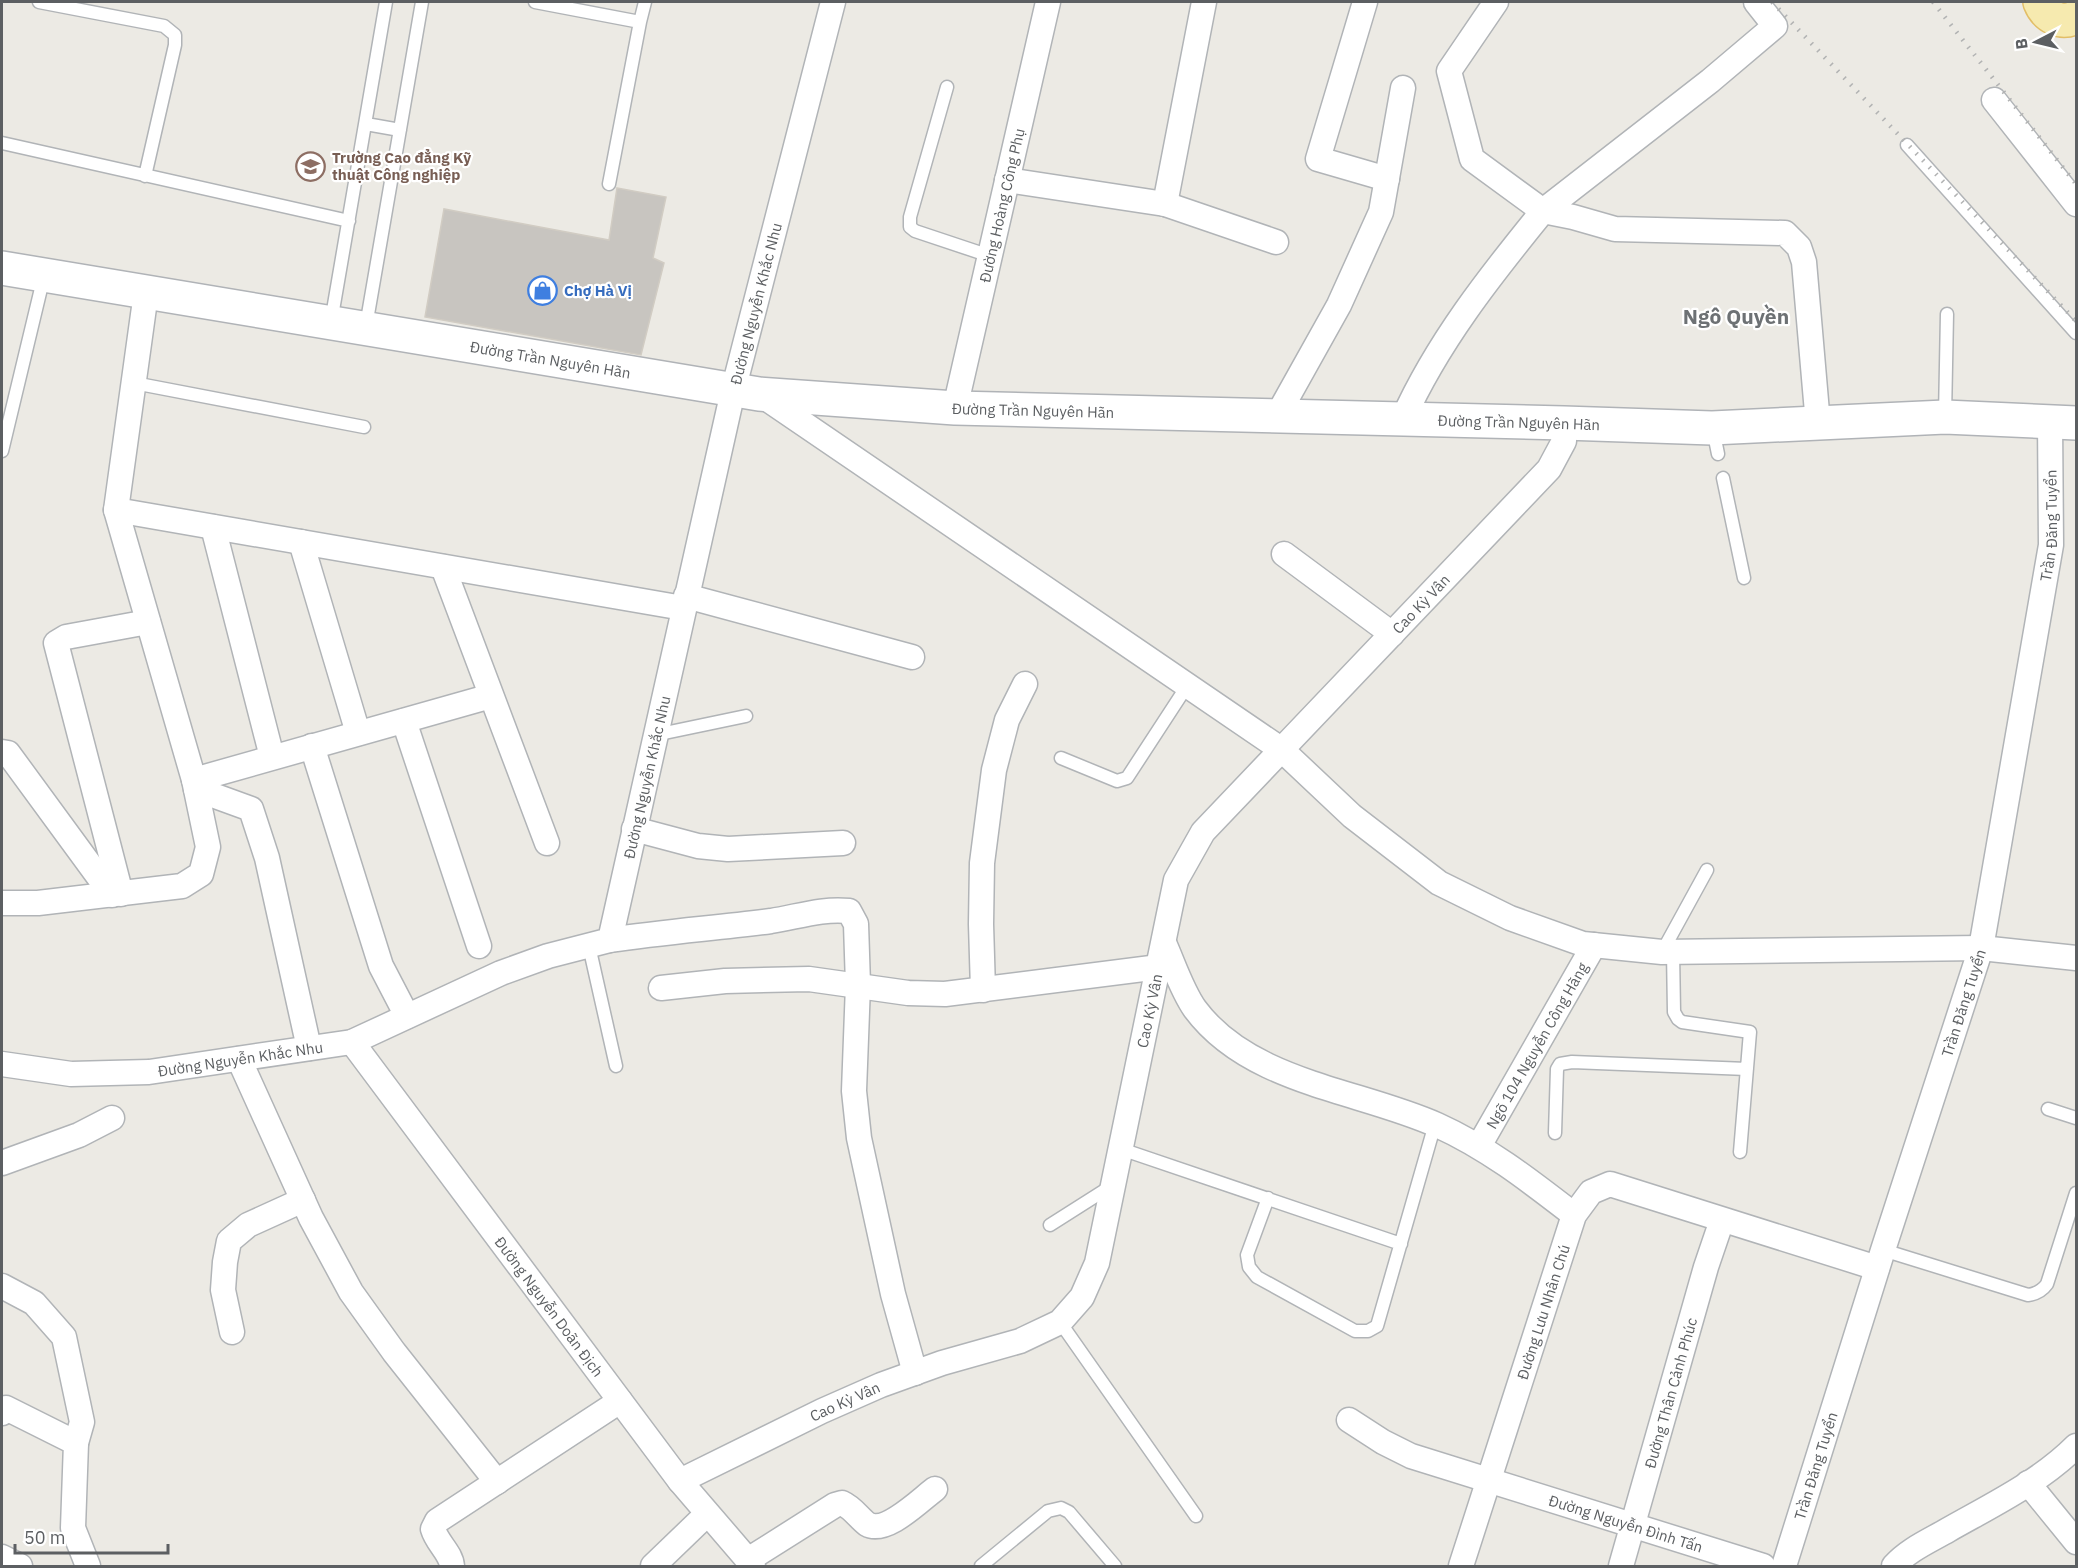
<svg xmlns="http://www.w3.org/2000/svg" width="2078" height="1568" font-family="'IBM Plex Sans',sans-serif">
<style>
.building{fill:#c8c5c0;stroke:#d1ccc3;stroke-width:1.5}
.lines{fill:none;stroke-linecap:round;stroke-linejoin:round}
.lane-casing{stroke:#b1b4b7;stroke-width:15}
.street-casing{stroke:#b1b4b7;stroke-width:27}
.secondary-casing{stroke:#b0b3b7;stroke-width:36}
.primary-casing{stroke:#e2be67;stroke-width:36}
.lane{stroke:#fff;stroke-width:12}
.street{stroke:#fff;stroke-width:24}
.secondary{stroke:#fff;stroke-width:33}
.primary{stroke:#f6eaaf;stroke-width:33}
.rail{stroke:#b2b3b3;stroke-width:4.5;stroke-dasharray:1.5 8;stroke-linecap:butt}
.labels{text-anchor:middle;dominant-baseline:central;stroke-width:4.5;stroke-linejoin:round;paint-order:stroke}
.education-label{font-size:15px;font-weight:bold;fill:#785e54;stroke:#fff;text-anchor:start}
.street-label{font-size:15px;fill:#5c5f62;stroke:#fff}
.shop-label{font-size:15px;font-weight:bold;fill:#366cbe;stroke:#fff;text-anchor:start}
.district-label{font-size:21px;font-weight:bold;fill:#6d7174;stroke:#fff}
</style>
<rect width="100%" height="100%" fill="#eceae4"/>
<!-- building -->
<path class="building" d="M 617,188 L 666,197 L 653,258 L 664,263 L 641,355 L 425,317 L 444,209 L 609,240 Z"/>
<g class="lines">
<defs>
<path id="lane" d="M 39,2 L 164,26 L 175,35 L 175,45 L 145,176
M 535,2 L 640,22 L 645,2
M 947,87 L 910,217 L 910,227 L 915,231 L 990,256
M 366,124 L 400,130
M 2,143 L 349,221
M 1907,145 L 2076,333
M 609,184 L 640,22
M 331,322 L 386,2
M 366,326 L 422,2
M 134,383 L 364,427
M 1945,416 L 1947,314
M 1713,429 L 1718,454
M 2,451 L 44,276
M 1723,478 L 1744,578
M 655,735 L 746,716
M 1061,758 L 1117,781 L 1127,778 L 1187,686
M 589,946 L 616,1066
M 1662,952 L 1707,870
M 1673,952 L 1674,1012 L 1678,1019 L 1682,1022 L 1750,1032 L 1740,1152
M 2048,1109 L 2076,1118
M 1555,1133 L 1557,1069 L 1560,1064 L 1572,1062 L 1747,1069
M 1121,1149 L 1401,1244
M 1268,1198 L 1247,1255 L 1249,1267 L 1257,1277 L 1355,1331 L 1368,1331 L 1377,1326 L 1435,1124
M 1050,1225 L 1113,1185
M 1883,1250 L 2028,1295 C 2036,1294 2042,1291 2047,1284 L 2076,1193
M 1060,1322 L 1196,1516
M 981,1566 L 1048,1511 L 1061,1508 L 1069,1512 L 1115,1566"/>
<g id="street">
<path d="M 1365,2 L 1318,159 L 1387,179"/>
<path d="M 1756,2 L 1775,26 L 1710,81 L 1543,211 L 1573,217 L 1615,229 L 1785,233 L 1799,247 L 1804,262 L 1818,424"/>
<path d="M 1994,100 L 2076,204"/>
<path d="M 1007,180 L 1165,204 L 1276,242"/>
<path d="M 1165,204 L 1204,2"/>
<path d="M 760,394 L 1282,750 L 1352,816 L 1439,883 L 1510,918 L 1583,944 L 1662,952 L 1981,948 L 2076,958"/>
<path id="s1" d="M 955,408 L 1048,2"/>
<path d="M 1277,416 L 1339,305 L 1381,212 L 1403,88"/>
<path d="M 1403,419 C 1437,343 1490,276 1543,211 L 1472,159 L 1449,71 L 1496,2"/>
<path d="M 116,510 L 683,608"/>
<path d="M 213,527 L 272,757"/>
<path d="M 301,542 L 358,733"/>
<path d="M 1284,554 L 1392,634"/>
<path d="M 443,567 L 547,843"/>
<path d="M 686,596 L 912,657"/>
<path d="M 404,721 L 479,946"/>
<path d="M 312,746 L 381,966 L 407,1016"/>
<path d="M 2,752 L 8,753 L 112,895"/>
<path d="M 194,780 L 491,696"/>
<path d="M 196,789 L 251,809 L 267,858 L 309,1048"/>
<path d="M 634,829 L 698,846 L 728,849 L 843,843"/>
<path d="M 121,894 L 56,643 L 66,637 L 148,622"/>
<path d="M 2,903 L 38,903 L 182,886 L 201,874 L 208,847 L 194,780 L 116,510 L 146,293"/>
<path d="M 610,940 C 663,932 717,928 771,921 C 797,917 822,908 849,911 L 856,924 L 858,985 L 854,1091 L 859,1138 L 893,1294 L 915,1373"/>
<path d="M 1164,943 C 1173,963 1182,991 1195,1009 C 1250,1083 1359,1090 1437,1125 C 1488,1148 1530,1181 1574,1215"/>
<path d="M 661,988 L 725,981 L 809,979 L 908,993 L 945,994 L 1159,967"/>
<path d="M 983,990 L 981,924 L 982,863 L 994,770 L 1007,720 L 1025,684"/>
<path id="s2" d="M 352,1042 L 680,1481 L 753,1566"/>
<path d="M 239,1059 L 311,1218 L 351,1292 L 394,1352 L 497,1482"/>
<path id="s3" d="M 2,1064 L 71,1074 L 149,1072 L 352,1042 L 501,973 L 548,956 L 610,940 L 733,391 L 833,2"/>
<path id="s4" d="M 1479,1146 L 1594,945"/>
<path d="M 2,1163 L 79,1135 L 112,1118"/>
<path d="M 2,1286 L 34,1303 L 64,1337 L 82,1422 L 76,1443"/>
<path d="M 232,1332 L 223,1290 L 225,1262 L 229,1241 L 248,1225 L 303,1200"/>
<path d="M 2,1413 L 6,1408 L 76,1443 L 73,1528 L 88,1566"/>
<path id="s5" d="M 1349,1420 L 1383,1442 L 1411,1456 L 1763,1566"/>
<path id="s6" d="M 680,1481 L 822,1411 L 881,1385 L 942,1363 L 1020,1341 L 1060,1322 L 1082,1297 L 1097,1263 L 1176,880 L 1203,832 L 1549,469 L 1564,441 L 1564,423"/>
<path d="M 2028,1483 L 2076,1542"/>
<path d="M 2,1557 L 20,1566"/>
<path d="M 748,1560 L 835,1505 L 842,1503 C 853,1508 858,1517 867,1524 C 886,1535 920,1500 935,1489"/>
<path d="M 452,1566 C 451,1553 437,1543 433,1529 L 437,1521 L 620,1401"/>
<path d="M 653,1566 L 707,1514"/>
<path id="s7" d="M 1461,1566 L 1574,1215 L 1591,1192 L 1610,1184 L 1877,1268"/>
<path id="s8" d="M 1621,1566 L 1706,1267 L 1722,1220"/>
<path id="s9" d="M 1784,1566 L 1883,1250 L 1981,948 L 2051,545 L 2050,421"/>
<path d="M 1894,1566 C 1908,1550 1929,1541 1948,1530 C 1992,1505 2040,1482 2076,1446"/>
</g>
<g id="secondary">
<path id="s10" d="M 2,268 L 759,394 L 955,408 L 1564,423 L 1712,428 L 1945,417 L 2076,423"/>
</g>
<path id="primary" d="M 2040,2 C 2046,17 2061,25 2076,17"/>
</defs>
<!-- lane casing -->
<use href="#lane" class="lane-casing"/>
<!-- street casing -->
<use href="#street" class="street-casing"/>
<!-- secondary casing -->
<use href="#secondary" class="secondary-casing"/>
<!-- primary casing -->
<use href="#primary" class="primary-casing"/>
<!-- lane -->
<use href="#lane" class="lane"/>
<!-- street -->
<use href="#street" class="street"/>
<!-- secondary -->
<use href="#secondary" class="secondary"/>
<!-- primary -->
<use href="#primary" class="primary"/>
<!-- rail -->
<path class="rail" d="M 1772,2 L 2076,321
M 1933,2 L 2076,184"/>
</g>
<!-- icons -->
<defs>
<symbol id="university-ring" viewBox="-11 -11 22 22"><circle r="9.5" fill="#fff" stroke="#8d6e63" stroke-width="1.5"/><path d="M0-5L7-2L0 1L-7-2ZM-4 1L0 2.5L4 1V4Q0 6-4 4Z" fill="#8d6e63"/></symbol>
<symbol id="shop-ring" viewBox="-11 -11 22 22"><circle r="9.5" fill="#fff" stroke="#3f7fe0" stroke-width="1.5"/><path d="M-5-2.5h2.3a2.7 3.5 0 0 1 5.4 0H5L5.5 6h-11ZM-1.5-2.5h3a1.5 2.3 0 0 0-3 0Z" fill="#3f7fe0"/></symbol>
</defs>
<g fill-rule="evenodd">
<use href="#university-ring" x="294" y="150" width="33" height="33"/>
<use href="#shop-ring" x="526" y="274" width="33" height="33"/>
</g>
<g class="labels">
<!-- education labels -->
<g class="education-label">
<text x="332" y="157">Trường Cao đẳng Kỹ<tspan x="332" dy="17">thuật Công nghiệp</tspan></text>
</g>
<!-- street labels -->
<g class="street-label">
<text stroke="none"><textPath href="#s1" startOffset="208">Đường Hoàng Công Phụ</textPath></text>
<text stroke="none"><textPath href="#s3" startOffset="1284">Đường Nguyễn Khắc Nhu</textPath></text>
<text stroke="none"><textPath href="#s10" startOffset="556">Đường Trần Nguyên Hãn</textPath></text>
<text stroke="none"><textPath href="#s10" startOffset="1042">Đường Trần Nguyên Hãn</textPath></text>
<text stroke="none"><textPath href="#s10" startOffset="1528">Đường Trần Nguyên Hãn</textPath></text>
<text stroke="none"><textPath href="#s9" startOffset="1077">Trần Đăng Tuyển</textPath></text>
<text stroke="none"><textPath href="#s6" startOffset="1245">Cao Kỳ Vân</textPath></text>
<text stroke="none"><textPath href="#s3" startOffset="798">Đường Nguyễn Khắc Nhu</textPath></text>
<text stroke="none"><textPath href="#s9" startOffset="591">Trần Đăng Tuyển</textPath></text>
<text stroke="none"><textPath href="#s6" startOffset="741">Cao Kỳ Vân</textPath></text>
<text stroke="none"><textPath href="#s4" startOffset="116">Ngõ 104 Nguyễn Công Hãng</textPath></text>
<text stroke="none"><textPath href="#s3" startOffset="240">Đường Nguyễn Khắc Nhu</textPath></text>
<text stroke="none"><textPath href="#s2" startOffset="330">Đường Nguyễn Doãn Địch</textPath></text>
<text stroke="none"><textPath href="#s7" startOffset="267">Đường Lưu Nhân Chú</textPath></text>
<text stroke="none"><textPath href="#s8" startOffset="180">Đường Thân Cảnh Phúc</textPath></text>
<text stroke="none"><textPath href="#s6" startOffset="183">Cao Kỳ Vân</textPath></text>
<text stroke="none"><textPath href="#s9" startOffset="105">Trần Đăng Tuyển</textPath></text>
<text stroke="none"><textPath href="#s5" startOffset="297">Đường Nguyễn Đình Tấn</textPath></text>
</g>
<!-- shop labels -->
<g class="shop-label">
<text x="564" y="290">Chợ Hà Vị</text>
</g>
<!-- district labels -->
<g class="district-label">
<text x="1736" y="316">Ngô Quyền</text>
</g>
</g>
<!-- border -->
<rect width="2078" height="1568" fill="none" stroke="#5c5f62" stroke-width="6"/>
<!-- north arrow -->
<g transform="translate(2036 42) rotate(263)" stroke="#ffffff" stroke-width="4.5" paint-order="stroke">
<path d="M0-4.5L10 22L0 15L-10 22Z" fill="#5c5f62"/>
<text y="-9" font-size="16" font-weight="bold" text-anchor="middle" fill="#5c5f62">B</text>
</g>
<!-- scale -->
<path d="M15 1544v9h153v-9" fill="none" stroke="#5c5f62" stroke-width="3"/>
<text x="24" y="1544" font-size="18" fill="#5c5f62" stroke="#ffffff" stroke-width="4.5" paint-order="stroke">50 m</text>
</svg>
